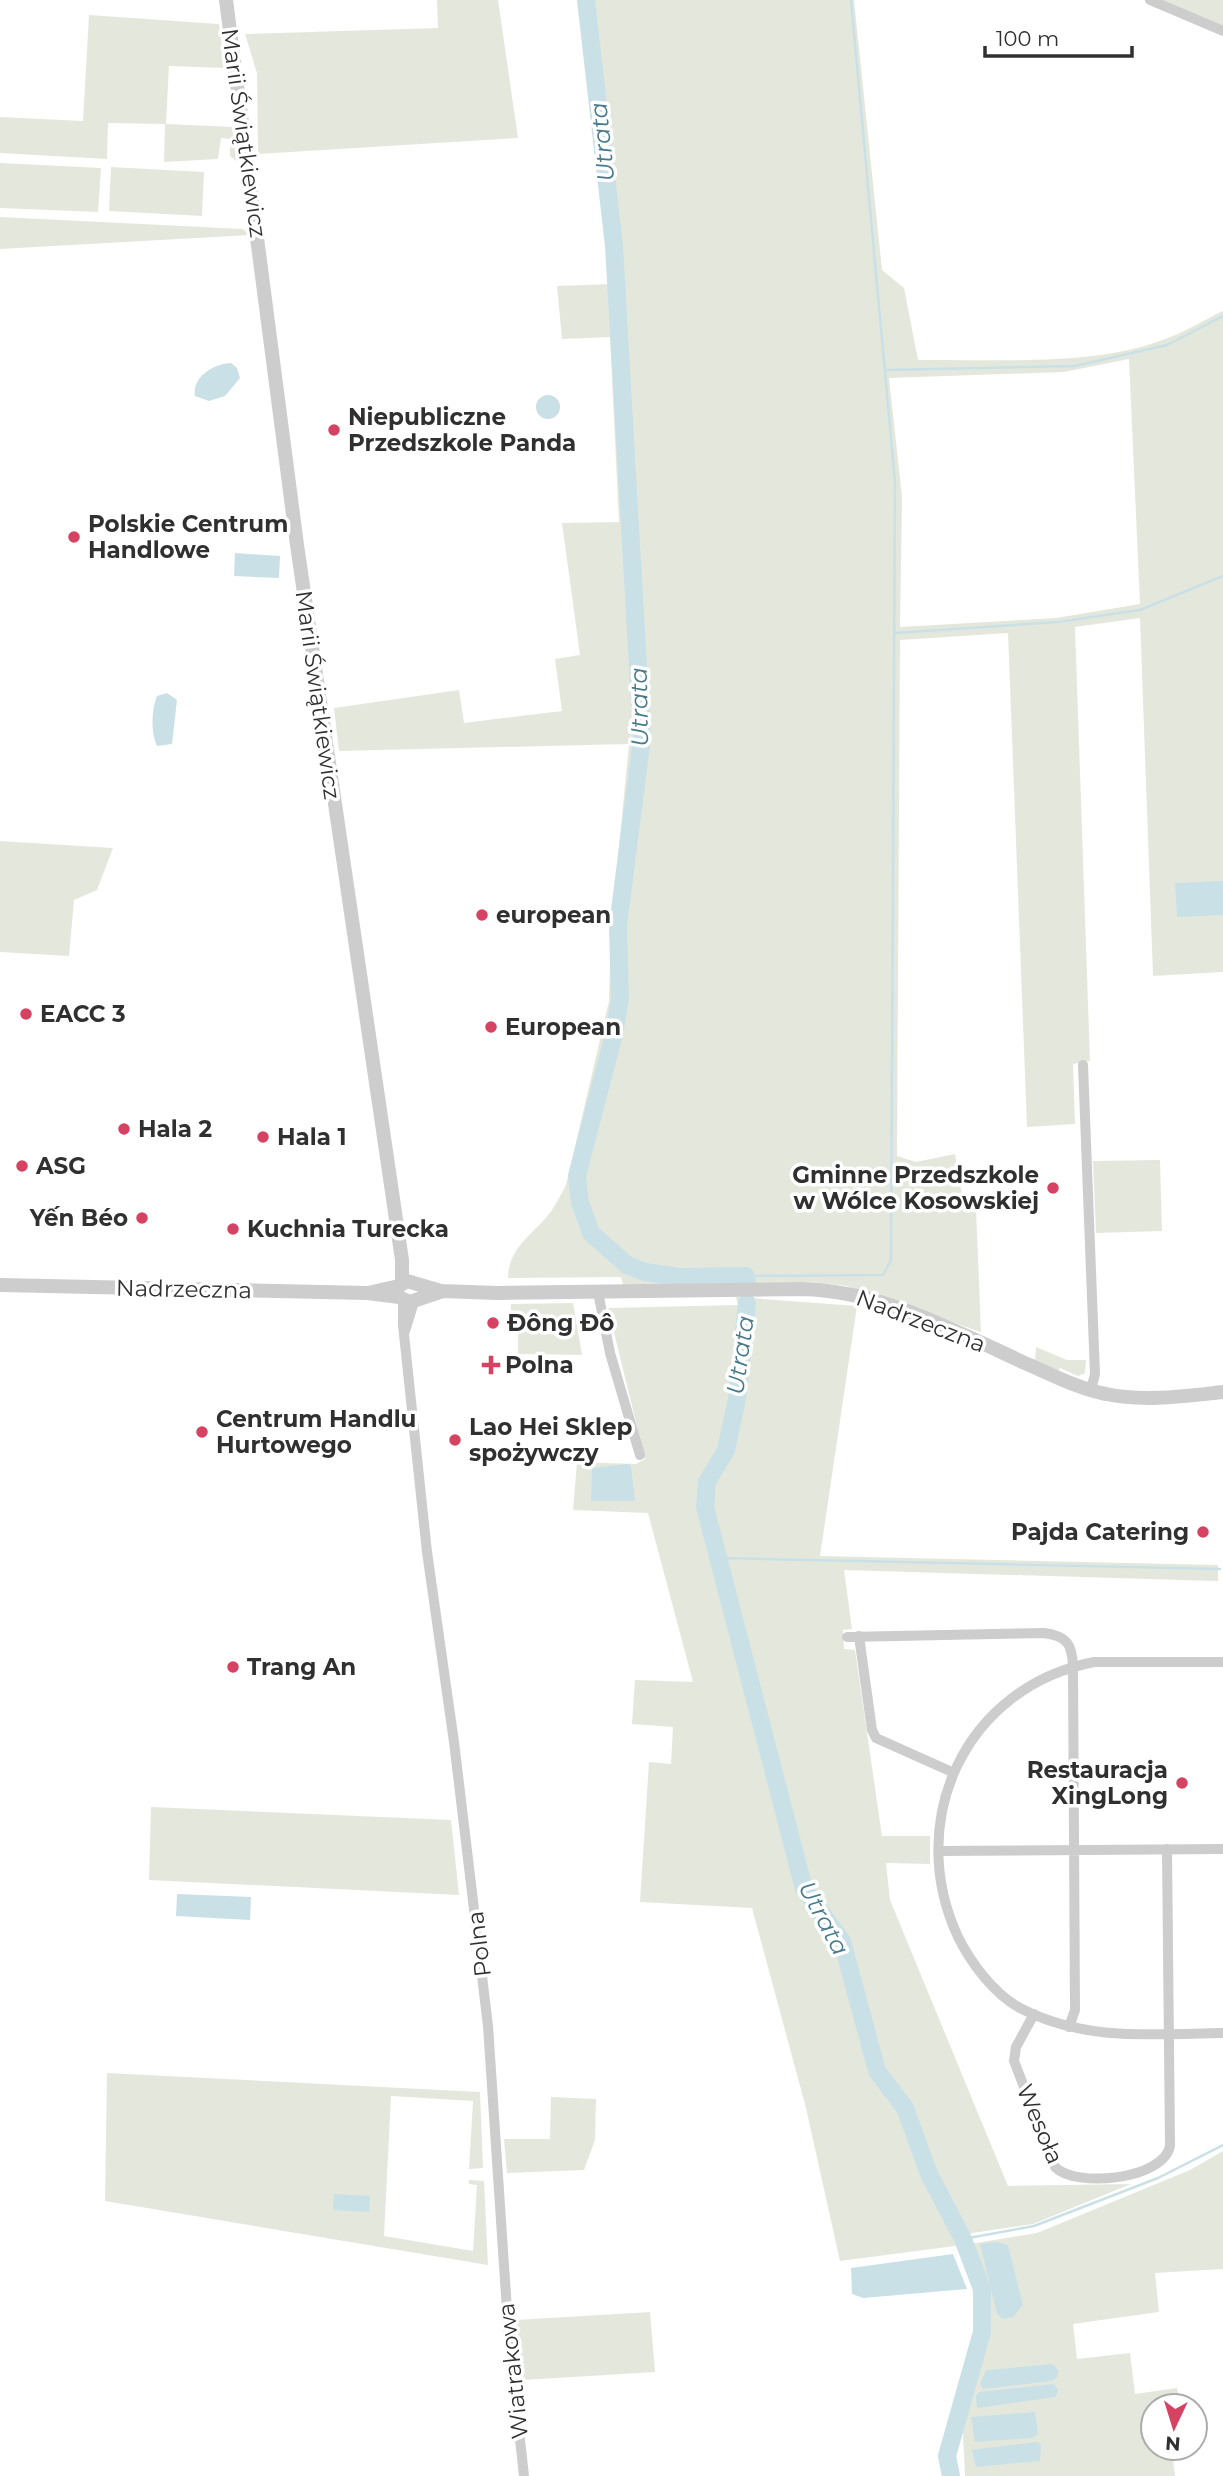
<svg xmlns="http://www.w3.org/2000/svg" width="1223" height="2476" font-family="Montserrat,sans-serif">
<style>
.green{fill:#e4e8dc;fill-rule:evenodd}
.water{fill:#cae0e7}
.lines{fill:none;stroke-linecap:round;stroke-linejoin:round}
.stream{stroke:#cae0e7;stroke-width:2.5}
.river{stroke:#cae0e7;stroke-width:18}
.minor{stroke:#cdcdcd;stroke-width:10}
.tertiary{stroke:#cdcdcd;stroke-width:14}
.poi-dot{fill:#d64362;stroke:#fff;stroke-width:2.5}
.labels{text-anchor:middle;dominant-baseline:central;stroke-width:7;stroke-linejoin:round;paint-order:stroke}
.street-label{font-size:23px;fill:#303030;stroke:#fff}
.poi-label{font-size:23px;font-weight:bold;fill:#303030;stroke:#fff;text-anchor:start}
.water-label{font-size:24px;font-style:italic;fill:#45798b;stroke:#fff}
</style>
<rect width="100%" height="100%" fill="#fff"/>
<!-- green -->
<path class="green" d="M 437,0 L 498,0 L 518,138 L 258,154 L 257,73 L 245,34 L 438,28 Z
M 578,0 L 854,0 L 882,270 L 904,288 L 918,360 C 992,359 1095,367 1165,339 C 1185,332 1204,320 1223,311 L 1223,972 L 1153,976 L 1140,618 L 1075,627 L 1090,1061 L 1073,1064 L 1075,1124 L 1027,1127 L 1008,633 L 900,640 L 897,1156 L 916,1162 L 955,1154 L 963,1201 L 976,1209 L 981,1332 L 847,1286 L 813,1282 L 623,1285 L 621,1277 L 508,1278 C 509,1245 535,1234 552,1210 C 557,1202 562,1193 566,1185 L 609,1001 L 611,929 L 629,744 L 339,751 L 334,708 L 459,690 L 464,723 L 562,711 L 555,659 L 580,655 L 562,523 L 619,522 L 610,337 L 562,339 L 557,286 L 610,284 ZM 1129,359 L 1140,604 L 1056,618 L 900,627 L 902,497 L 889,378 L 1064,372 Z
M 1162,0 L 1223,0 L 1223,28 Z
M 89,15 L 219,24 L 225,68 L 169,66 L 166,124 L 233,127 L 236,161 L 230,156 L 230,139 L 221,138 L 218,159 L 164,162 L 165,124 L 108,123 L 107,159 L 0,153 L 0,117 L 83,121 Z
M 0,163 L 101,168 L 98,212 L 0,208 Z
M 111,167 L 204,172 L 202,216 L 109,211 Z
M 0,217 L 243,229 L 250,235 L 0,249 Z
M 0,841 L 113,848 L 97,890 L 74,900 L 69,956 L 0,952 Z
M 1160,1160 L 1162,1231 L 1096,1233 L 1093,1161 Z
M 736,1297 L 857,1306 L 820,1556 L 1218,1565 L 1218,1581 L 1215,1581 L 844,1570 L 852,1629 L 843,1630 L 844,1649 L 855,1650 L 882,1836 L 930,1836 L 930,1864 L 886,1863 L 890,1900 L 1008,2186 L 1131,2184 L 1033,2224 L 966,2234 L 970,2244 L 1037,2233 L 1190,2170 L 1223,2151 L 1223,2269 L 1155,2273 L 1159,2312 L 1073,2324 L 1077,2359 L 1130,2353 L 1135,2394 L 1177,2388 L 1180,2406 L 1153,2406 L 1153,2448 L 1186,2448 L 1172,2450 L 1175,2476 L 965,2476 L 962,2412 L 985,2333 L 988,2296 L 970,2244 L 840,2261 L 806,2108 L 752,1908 L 640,1902 L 649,1762 L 671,1764 L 673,1727 L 632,1724 L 635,1680 L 693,1682 L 648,1513 L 573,1510 L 577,1462 L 636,1464 L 645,1459 L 608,1308 L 738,1305 Z
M 573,1303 L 582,1355 L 518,1354 L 518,1334 L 511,1334 L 511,1304 Z
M 1036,1347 L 1067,1360 L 1086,1360 L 1085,1373 L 1078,1376 L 1060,1368 L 1058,1372 L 1035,1362 Z
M 151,1807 L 451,1820 L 459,1895 L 149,1880 Z
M 107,2073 L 480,2092 L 483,2168 L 469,2169 L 473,2101 L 391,2096 L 384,2236 L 473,2251 L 477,2185 L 469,2184 L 469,2180 L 484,2181 L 488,2265 L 105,2201 Z
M 551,2097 L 596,2099 L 595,2140 L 584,2170 L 507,2173 L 504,2139 L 550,2139 Z
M 650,2312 L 655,2372 L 523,2380 L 516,2320 Z"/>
<!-- water -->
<path class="water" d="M 231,363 L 237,368 L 240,378 L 225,396 L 209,401 L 195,396 C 192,377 213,364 231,363 Z
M536 407a12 12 0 1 1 24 0a12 12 0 1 1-24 0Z
M 235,553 L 280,556 L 279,578 L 234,576 Z
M 167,693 L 177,700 L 172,744 L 157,746 C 151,733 151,710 157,696 Z
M 1223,881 L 1223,915 L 1177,917 L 1175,883 Z
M 627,1464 L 631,1466 L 635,1501 L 591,1501 L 592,1468 Z
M 177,1894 L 251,1897 L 250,1920 L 176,1916 Z
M 334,2194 L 370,2196 L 369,2212 L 333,2210 Z
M 998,2242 L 1008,2245 L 1023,2305 L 1013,2317 L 1003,2319 L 997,2314 L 980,2244 Z
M 953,2254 L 967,2289 L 863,2298 L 852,2294 L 851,2268 Z
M 1053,2364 L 1058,2370 L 1058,2376 L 1052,2381 L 983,2389 L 980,2384 L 986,2370 Z
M 1054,2384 L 1058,2390 L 1056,2397 L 977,2408 L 976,2396 L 979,2392 Z
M 1035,2412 L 1038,2434 L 1032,2438 L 975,2442 L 971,2417 Z
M 1037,2442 L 1041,2445 L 1040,2461 L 976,2467 L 972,2450 L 977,2449 Z"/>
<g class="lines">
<!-- stream -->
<path class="stream" d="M 886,370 L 1075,366 L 1167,345 L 1223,316
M 895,633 L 1058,622 L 1140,610 L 1223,576
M 746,1276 L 883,1275 L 891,1260 L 895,482 L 851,0
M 718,1558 L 1220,1569
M 963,2239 L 1034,2226 L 1158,2178 L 1223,2145"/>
<!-- river -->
<path class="river" d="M 586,0 L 614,246 L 642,737 L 618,926 L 620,999 L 614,1034 L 577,1176 L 580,1202 L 591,1233 L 627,1265 L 645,1272 L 680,1277 L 746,1276 L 747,1283
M 747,1303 L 737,1399 L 726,1450 L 707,1482 L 705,1507 L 804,1889 L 842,1941 L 877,2071 L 905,2108 L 929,2174 L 963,2239 L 982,2289 L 982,2332 L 947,2456 L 951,2476"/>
<!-- minor -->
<path class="minor" d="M 1150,0 L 1223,31
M 1083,1065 L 1095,1374 L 1091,1390
M 598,1292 L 610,1353 L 640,1455
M 403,1301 L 403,1325 L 427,1552 L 454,1742 L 488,2026 L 509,2340 L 524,2476
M 405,1331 L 414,1302
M 859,1636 L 872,1730 L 876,1738 L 952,1772
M 847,1637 L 1044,1633 C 1067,1636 1072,1644 1073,1666 L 1075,2010 L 1069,2027
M 1223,1662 L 1094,1662 C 965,1687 904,1821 958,1937 C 971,1963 994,1994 1020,2008 C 1085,2042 1153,2034 1223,2033
M 939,1851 L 1223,1849
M 1034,2014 L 1016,2047 L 1014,2061 L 1055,2167 C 1075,2188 1163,2180 1170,2146 L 1167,1849"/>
<!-- tertiary -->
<path class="tertiary" d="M 226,0 L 297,545 L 402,1260 L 402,1283
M 0,1285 L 368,1293 L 399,1297 L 410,1302 L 440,1292
M 368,1293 L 399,1286 L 407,1281 L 441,1291 L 497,1293 L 802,1289 C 883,1291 955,1331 1027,1364 C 1053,1375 1079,1389 1106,1394 C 1144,1402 1185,1396 1223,1392"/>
</g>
<!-- markers -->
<g class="poi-dot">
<circle cx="334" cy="430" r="7"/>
<circle cx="74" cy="537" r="7"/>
<circle cx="482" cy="915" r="7"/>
<circle cx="26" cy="1014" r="7"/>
<circle cx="491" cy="1027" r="7"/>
<circle cx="124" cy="1129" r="7"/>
<circle cx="263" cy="1137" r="7"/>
<circle cx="22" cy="1166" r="7"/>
<circle cx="1053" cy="1188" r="7"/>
<circle cx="142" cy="1218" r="7"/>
<circle cx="233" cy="1229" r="7"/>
<circle cx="493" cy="1323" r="7"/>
<path d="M487.5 1354.5h7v7h7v7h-7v7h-7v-7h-7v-7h7z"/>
<circle cx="202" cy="1432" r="7"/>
<circle cx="455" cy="1440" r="7"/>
<circle cx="1203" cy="1532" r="7"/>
<circle cx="233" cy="1667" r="7"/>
<circle cx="1182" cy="1783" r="7"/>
</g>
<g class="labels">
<!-- street labels -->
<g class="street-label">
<text transform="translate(244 133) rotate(82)">Marii Świątkiewicz</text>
<text transform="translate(318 695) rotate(82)">Marii Świątkiewicz</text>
<text transform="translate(184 1289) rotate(1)">Nadrzeczna</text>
<text transform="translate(921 1321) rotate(21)">Nadrzeczna</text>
<text transform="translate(479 1944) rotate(-97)">Polna</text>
<text transform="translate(1040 2124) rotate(67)">Wesoła</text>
<text transform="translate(513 2371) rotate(-96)">Wiatrakowa</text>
</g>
<!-- poi labels -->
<g class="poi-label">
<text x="348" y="417">Niepubliczne<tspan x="348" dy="26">Przedszkole Panda</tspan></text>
<text x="88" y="524">Polskie Centrum<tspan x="88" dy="26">Handlowe</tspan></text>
<text x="496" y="915">european</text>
<text x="40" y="1014">EACC 3</text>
<text x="505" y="1027">European</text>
<text x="138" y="1129">Hala 2</text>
<text x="277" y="1137">Hala 1</text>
<text x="36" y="1166">ASG</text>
<text x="1039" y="1175" text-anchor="end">Gminne Przedszkole<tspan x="1039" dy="26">w Wólce Kosowskiej</tspan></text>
<text x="128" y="1218" text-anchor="end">Yến Béo</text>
<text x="247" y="1229">Kuchnia Turecka</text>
<text x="507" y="1323">Đông Đô</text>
<text x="505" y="1365">Polna</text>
<text x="216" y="1419">Centrum Handlu<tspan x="216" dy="26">Hurtowego</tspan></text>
<text x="469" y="1427">Lao Hei Sklep<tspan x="469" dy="26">spożywczy</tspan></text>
<text x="1189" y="1532" text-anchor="end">Pajda Catering</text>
<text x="247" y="1667">Trang An</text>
<text x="1168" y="1770" text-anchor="end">Restauracja<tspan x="1168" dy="26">XingLong</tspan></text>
</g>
<!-- water labels -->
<g class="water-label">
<text transform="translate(602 142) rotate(-96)">Utrata</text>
<text transform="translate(639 707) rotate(-91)">Utrata</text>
<text transform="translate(740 1355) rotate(-82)">Utrata</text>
<text transform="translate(824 1918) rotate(62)">Utrata</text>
</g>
</g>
<!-- north arrow -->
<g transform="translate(1174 2427) rotate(184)"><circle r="33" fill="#ffffff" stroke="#acacac" stroke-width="2"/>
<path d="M0-5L12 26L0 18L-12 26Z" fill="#d64362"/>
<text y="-10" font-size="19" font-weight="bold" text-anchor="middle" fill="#303030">N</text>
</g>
<!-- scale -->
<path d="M985 46v10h147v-10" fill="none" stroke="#303030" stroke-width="3.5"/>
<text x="996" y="46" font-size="21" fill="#303030" stroke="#ffffff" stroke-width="5" paint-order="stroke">100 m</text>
</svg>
